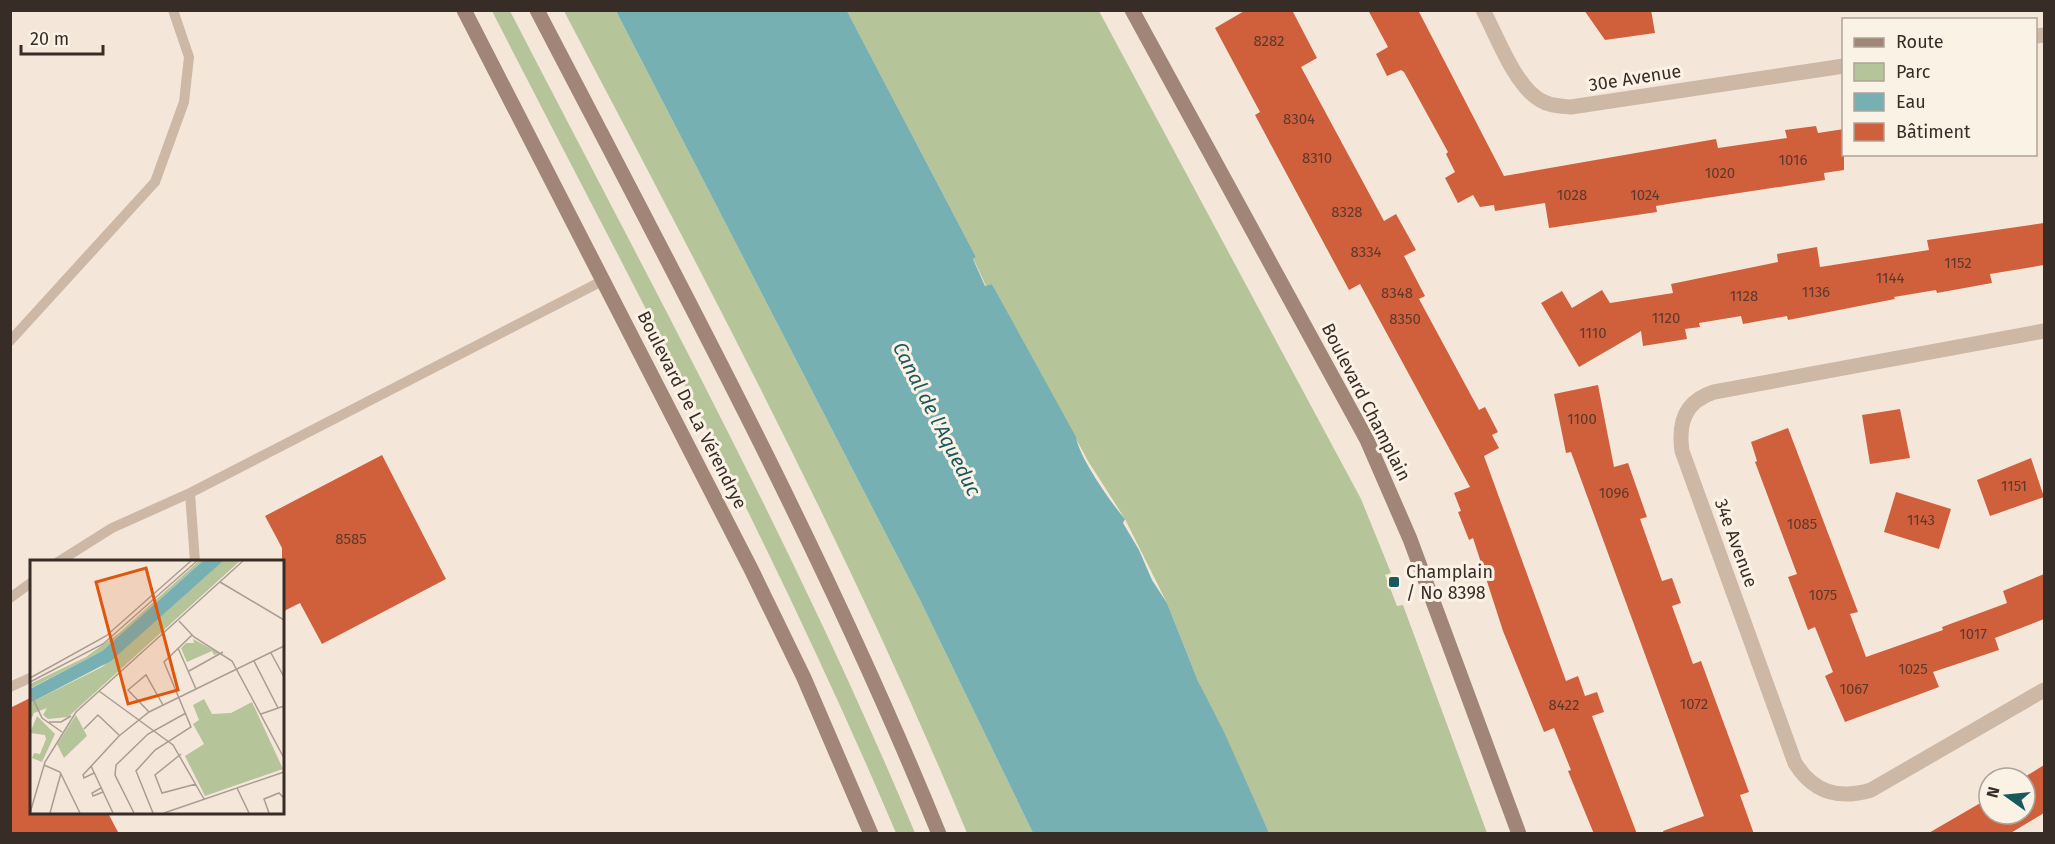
<svg xmlns="http://www.w3.org/2000/svg" width="2055" height="844" font-family="'Fira Sans',sans-serif">
<style>
.green{fill:#b5c499}
.water{fill:#76b0b3}
.building{fill:#d0603c}
.lines{fill:none;stroke-linecap:round;stroke-linejoin:round}
.service{stroke:#cdb7a5;stroke-width:10}
.minor{stroke:#cdb7a5;stroke-width:15}
.secondary{stroke:#a18576;stroke-width:15}
.poi-dot{fill:#19585d;stroke:#fbf2e6;stroke-width:2}
.labels{text-anchor:middle;dominant-baseline:central;stroke-width:6;stroke-linejoin:round;paint-order:stroke}
.number-label{font-size:15px;fill:#5e392c}
.street-label{font-size:18px;fill:#382c27;stroke:#fbf2e6}
.poi-label{font-size:18px;fill:#382c27;stroke:#fbf2e6;text-anchor:start}
.water-label{font-size:20px;font-style:italic;fill:#19585d;stroke:#fbf2e6}
.inset-road{fill:none;stroke:#a99c92;stroke-width:1.5}
.view{fill:#df570d;fill-opacity:0.15;stroke:#df570d;stroke-width:3}
.inset-edge{fill:none;stroke:#382c27;stroke-width:3}
</style>
<rect width="100%" height="100%" fill="#f4e7da"/>
<!-- green -->
<path class="green" d="M 492,11 L 510,11 C 650,282 797,551 915,833 L 896,833 C 777,552 631,282 492,11 Z
M 564,11 L 616,11 L 920,600 L 1033,833 L 967,833 C 850,551 706,281 564,11 Z
M 847,11 L 1099,11 L 1361,499 L 1391,573 L 1385,575 L 1397,606 L 1403,605 L 1487,833 L 1269,833 L 1198,681 L 1167,603 L 1125,519 L 1088,461 L 992,284 L 986,286 L 973,258 L 976,257 Z"/>
<!-- water -->
<path class="water" d="M 616,11 L 847,11 L 976,257 L 973,259 L 985,286 L 992,284 L 1076,437 C 1079,457 1111,503 1125,519 L 1123,523 L 1139,550 L 1152,580 L 1167,603 L 1198,681 L 1225,734 L 1269,833 L 1033,833 L 920,600 Z"/>
<!-- building -->
<path class="building" d="M 1246,10 L 1292,10 L 1317,58 L 1301,67 L 1384,221 L 1396,214 L 1416,250 L 1404,256 L 1425,296 L 1419,299 L 1479,410 L 1485,407 L 1498,432 L 1492,435 L 1499,448 L 1484,456 L 1566,681 L 1578,676 L 1585,696 L 1597,692 L 1604,712 L 1592,716 L 1637,834 L 1594,834 L 1568,771 L 1571,770 L 1554,728 L 1544,732 L 1503,631 L 1473,538 L 1469,540 L 1458,512 L 1461,511 L 1454,493 L 1470,487 L 1360,284 L 1349,290 L 1255,115 L 1260,112 L 1215,28 Z
M 1368,10 L 1418,10 L 1504,176 L 1716,139 L 1718,148 L 1787,138 L 1785,130 L 1816,126 L 1818,133 L 1844,129 L 1844,170 L 1824,173 L 1825,180 L 1680,202 L 1656,206 L 1657,212 L 1549,228 L 1545,203 L 1495,211 L 1494,205 L 1480,207 L 1473,195 L 1458,203 L 1445,178 L 1455,172 L 1446,154 L 1448,152 L 1404,72 L 1401,70 L 1387,76 L 1376,54 L 1388,47 Z
M 1584,10 L 1651,10 L 1655,33 L 1605,40 Z
M 2044,223 L 2044,265 L 1990,274 L 1992,283 L 1937,293 L 1936,290 L 1894,297 L 1895,299 L 1788,320 L 1787,316 L 1743,324 L 1741,316 L 1699,323 L 1700,327 L 1685,329 L 1687,339 L 1643,346 L 1641,331 L 1579,367 L 1541,303 L 1562,291 L 1572,308 L 1602,290 L 1610,303 L 1673,293 L 1671,284 L 1778,262 L 1777,254 L 1817,247 L 1820,267 L 1929,250 L 1927,240 Z
M 1598,385 L 1614,467 L 1628,463 L 1647,517 L 1640,519 L 1662,581 L 1672,578 L 1681,603 L 1672,606 L 1693,664 L 1701,661 L 1749,792 L 1740,795 L 1754,834 L 1664,834 L 1663,831 L 1704,816 L 1571,452 L 1566,453 L 1554,394 Z
M 1900,409 L 1910,458 L 1870,464 L 1862,415 Z
M 1788,428 L 1858,612 L 1850,614 L 1866,657 L 1943,630 L 1942,627 L 2007,603 L 2003,591 L 2044,574 L 2044,619 L 1995,638 L 1999,650 L 1933,672 L 1939,687 L 1845,722 L 1825,676 L 1833,672 L 1815,627 L 1808,630 L 1788,577 L 1797,574 L 1755,462 L 1757,461 L 1751,442 Z
M 382,455 L 446,579 L 322,644 L 300,603 L 282,612 L 282,548 L 265,516 Z
M 2031,458 L 2044,497 L 1990,516 L 1977,480 Z
M 1896,492 L 1951,509 L 1939,549 L 1884,532 Z
M 32,697 L 32,813 L 108,813 L 119,834 L 10,834 L 10,708 Z
M 2044,765 L 2044,813 L 2009,834 L 1927,834 L 1989,798 L 1989,814 L 2025,814 L 2025,778 L 2023,778 Z"/>
<g class="lines">
<!-- service -->
<path class="service" d="M 10,341 L 155,182 L 184,102 L 189,57 L 173,10
M 190,493 L 195,562
M 58,562 L 112,528 L 190,493 L 604,280
M 10,598 L 32,582
M 10,687 L 32,677"/>
<!-- minor -->
<path class="minor" d="M 1483,10 C 1497,36 1515,86 1540,100 C 1549,106 1560,106 1571,107 L 1844,66
M 2036,36 L 2044,35
M 2044,331 L 1714,392 C 1685,401 1678,423 1682,451 L 1795,763 C 1813,792 1838,800 1871,790 L 2044,690"/>
<!-- secondary -->
<path class="secondary" d="M 464,10 L 751,569 L 804,678 L 871,834
M 537,10 C 678,281 824,551 939,834
M 1132,10 L 1367,440 L 1410,539 L 1519,834"/>
</g>
<!-- markers -->
<rect class="poi-dot" x="1388" y="576" width="12" height="12" rx="3"/>
<g class="labels">
<!-- number labels -->
<g class="number-label">
<text x="1269" y="41">8282</text>
<text x="1299" y="119">8304</text>
<text x="1317" y="158">8310</text>
<text x="1793" y="160">1016</text>
<text x="1720" y="173">1020</text>
<text x="1572" y="195">1028</text>
<text x="1645" y="195">1024</text>
<text x="1347" y="212">8328</text>
<text x="1366" y="252">8334</text>
<text x="1958" y="263">1152</text>
<text x="1890" y="278">1144</text>
<text x="1816" y="292">1136</text>
<text x="1397" y="293">8348</text>
<text x="1744" y="296">1128</text>
<text x="1666" y="318">1120</text>
<text x="1405" y="319">8350</text>
<text x="1593" y="333">1110</text>
<text x="1582" y="419">1100</text>
<text x="2014" y="486">1151</text>
<text x="1614" y="493">1096</text>
<text x="1921" y="520">1143</text>
<text x="1802" y="524">1085</text>
<text x="351" y="539">8585</text>
<text x="1823" y="595">1075</text>
<text x="1973" y="634">1017</text>
<text x="1913" y="669">1025</text>
<text x="1854" y="689">1067</text>
<text x="1694" y="704">1072</text>
<text x="1564" y="705">8422</text>
</g>
<!-- street labels -->
<g class="street-label">
<text transform="translate(1635 78) rotate(-9)">30e Avenue</text>
<text transform="translate(1366 402) rotate(63)">Boulevard Champlain</text>
<text transform="translate(692 410) rotate(63)">Boulevard De La Vérendrye</text>
<text transform="translate(1736 543) rotate(70)">34e Avenue</text>
</g>
<!-- poi labels -->
<g class="poi-label">
<text x="1406" y="572">Champlain<tspan x="1406" dy="21">/ No 8398</tspan></text>
</g>
<!-- water labels -->
<g class="water-label">
<text transform="translate(937 419) rotate(63)">Canal de l'Aqueduc</text>
</g>
</g>
<!-- overview -->
<g transform="translate(30 560)">
<rect width="254" height="254" fill="#f4e7da"/>
<path d="M 170,0 L 174,0 L 72,91 L 1,128 L 0,124 L 56,97 L 89,73 ZM 211,0 L 38,157 L 18,159 L 13,155 L 17,148 L 4,153 L 0,162 L 0,143 L 72,107 L 191,1 ZM 163,79 L 189,93 L 184,95 L 182,91 L 157,102 L 151,88 L 156,83 L 164,83 ZM 174,139 L 182,154 L 201,153 L 222,142 L 253,209 L 175,236 L 155,196 L 174,184 L 163,164 L 169,160 L 163,145 ZM 46,155 L 57,176 L 34,198 L 27,184 ZM 7,156 L 25,174 L 12,202 L 2,198 L 4,193 L 10,194 L 16,179 L 15,175 L 0,173 Z" fill="#b5c499"/>
<path d="M 174,0 L 194,0 L 81,101 L 0,143 L 0,129 L 72,91 Z" fill="#76b0b3"/>
<path class="inset-road" d="M 190,22 L 254,60M 149,61 L 164,77 L 202,101 L 254,198M 148,88 L 166,129M 241,93 L 254,117M 224,101 L 248,148M 159,111 L 193,92M 0,118 L 76,76 L 162,0M 0,122 L 73,84 L 168,0M 69,131 L 143,185 L 174,239M 0,132 L 12,158 L 32,172M 119,152 L 98,130 L 116,115 L 133,145M 231,154 L 254,146M 19,162 L 31,162 L 41,156M 54,169 L 68,155 L 89,175M 151,194 L 125,215 L 132,233 L 166,224M 14,205 L 30,212 L 50,253M 61,206 L 83,253M 64,213 L 54,218 L 53,215 L 89,176 L 119,152 L 254,86M 71,228 L 62,233 L 63,236 L 73,232M 207,228 L 219,253M 0,253 L 15,202 L 46,152 L 214,0M 20,253 L 31,213M 104,253 L 85,215 L 86,205 L 118,174 L 156,153M 123,253 L 106,211 L 125,190 L 161,167 L 134,102 L 162,75M 134,253 L 254,212M 239,253 L 234,239 L 249,233 L 254,238"/>
<path class="view" d="M 116,8 L 148,130 L 98,144 L 66,22 Z"/>
<rect width="254" height="254" class="inset-edge"/>
</g>
<!-- border -->
<rect width="2055" height="844" fill="none" stroke="#382c27" stroke-width="24"/>
<!-- legend -->
<rect x="1842" y="18" width="195" height="138" fill="#fbf2e6" stroke="#ada39a" stroke-width="1.5"/>
<rect x="1854" y="38" width="30" height="9" fill="#a18576" stroke="#ada39a" stroke-width="1.5"/>
<text x="1896" y="48" font-size="18" fill="#382c27">Route</text>
<rect x="1854" y="63" width="30" height="18" fill="#b5c499" stroke="#ada39a" stroke-width="1.5"/>
<text x="1896" y="78" font-size="18" fill="#382c27">Parc</text>
<rect x="1854" y="93" width="30" height="18" fill="#76b0b3" stroke="#ada39a" stroke-width="1.5"/>
<text x="1896" y="108" font-size="18" fill="#382c27">Eau</text>
<rect x="1854" y="123" width="30" height="18" fill="#d0603c" stroke="#ada39a" stroke-width="1.5"/>
<text x="1896" y="138" font-size="18" fill="#382c27">Bâtiment</text>
<!-- north arrow -->
<g transform="translate(2007 796) rotate(285)"><circle r="28" fill="#fbf2e6" stroke="#ada39a" stroke-width="1.5"/>
<path d="M0-4.5L10 22L0 15L-10 22Z" fill="#19585d"/>
<text y="-9" font-size="16" font-weight="bold" text-anchor="middle" fill="#382c27">N</text>
</g>
<!-- scale -->
<path d="M21 45v9h82v-9" fill="none" stroke="#382c27" stroke-width="3"/>
<text x="30" y="45" font-size="18" fill="#382c27" stroke="#fbf2e6" stroke-width="4.5" paint-order="stroke">20 m</text>
</svg>
